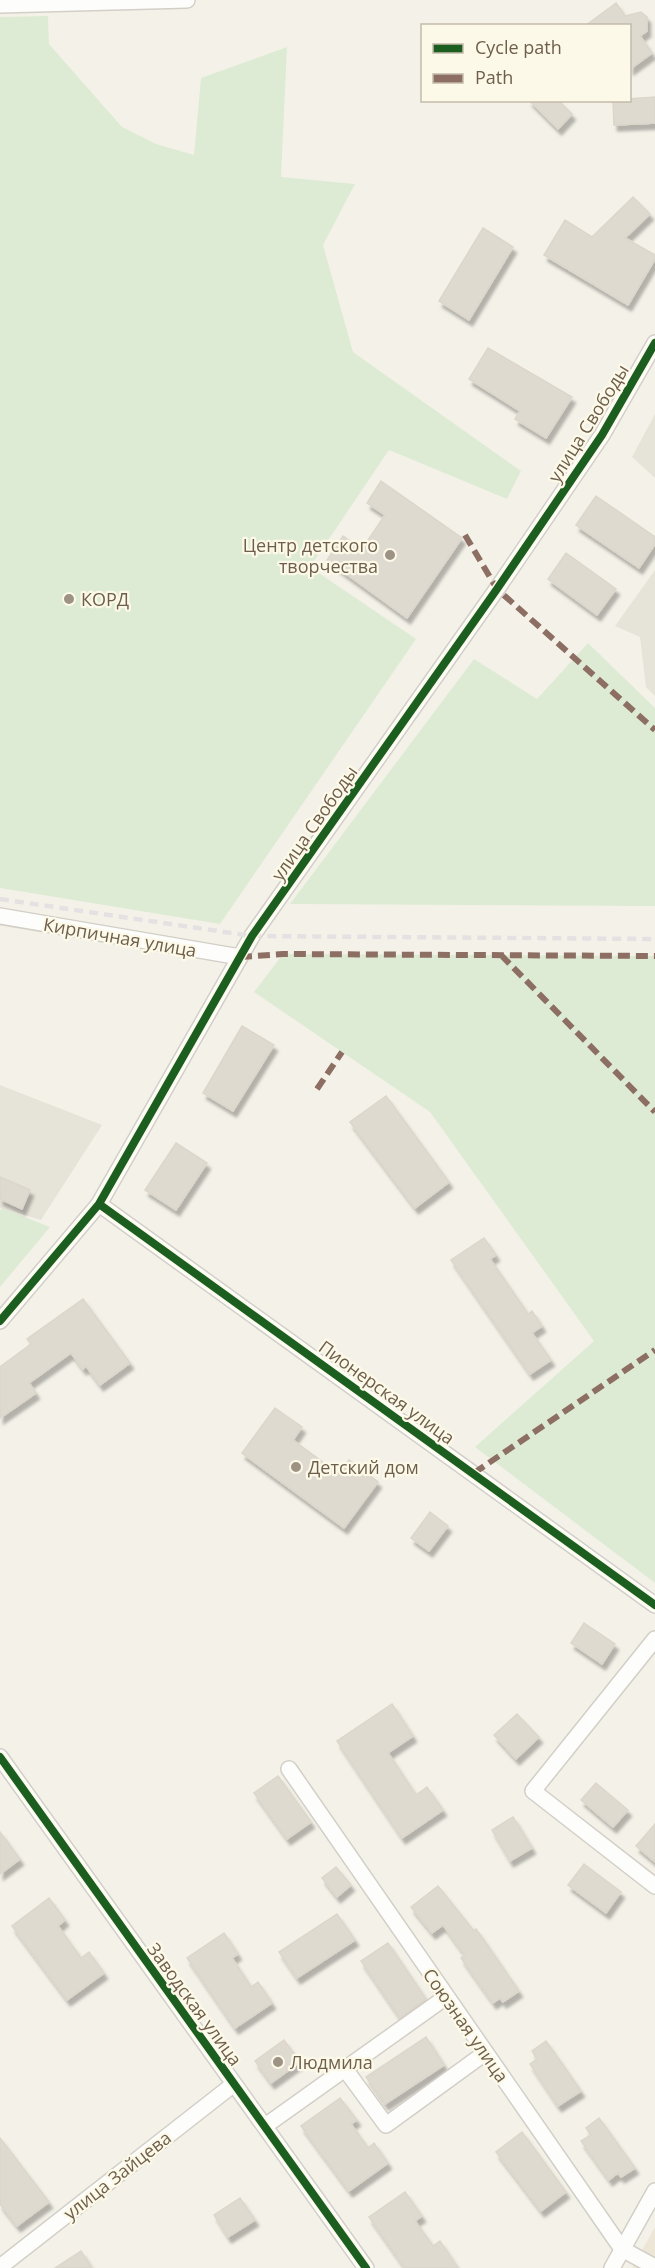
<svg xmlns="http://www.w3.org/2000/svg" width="655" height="2268" font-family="'Open Sans',sans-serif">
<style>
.residential{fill:#ede6d6}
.industrial{fill:#e6e3d9}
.green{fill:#ddebd4}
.building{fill:#dfdad0;stroke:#dcd6cb;stroke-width:1.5;filter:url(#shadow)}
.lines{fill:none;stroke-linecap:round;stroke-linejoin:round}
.street-casing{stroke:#d3cfc7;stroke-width:18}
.street{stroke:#fdfdfc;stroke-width:15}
.rail{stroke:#e4e1e3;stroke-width:4.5;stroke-dasharray:9 6;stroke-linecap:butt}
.quiet{stroke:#8d6e63;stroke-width:6;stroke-dasharray:12 6;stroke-linecap:butt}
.cycleway-casing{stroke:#fdf9e8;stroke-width:11}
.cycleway{stroke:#1b5e20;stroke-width:8}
.poi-dot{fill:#9d9283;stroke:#fdf9e8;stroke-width:2}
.labels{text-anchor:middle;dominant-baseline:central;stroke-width:4.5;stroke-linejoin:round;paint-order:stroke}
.street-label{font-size:18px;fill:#6e5f4c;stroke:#fdf9e8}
.poi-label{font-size:18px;fill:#6e5f4c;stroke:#fdf9e8;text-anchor:start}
</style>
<defs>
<filter id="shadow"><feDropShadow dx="3.5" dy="6" stdDeviation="1.5" flood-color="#0004"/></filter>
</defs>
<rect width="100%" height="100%" fill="#f4f2e8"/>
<!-- residential -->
<path class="residential" d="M 655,2227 L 655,2268 L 632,2268 Z"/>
<!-- industrial -->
<path class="industrial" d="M 655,414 L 655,478 L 632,457 Z
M 655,570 L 655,696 L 646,687 L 640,637 L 615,626 Z
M 0,1085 L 102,1125 L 41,1220 L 0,1208 Z"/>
<!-- green -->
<path class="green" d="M 48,16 L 49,44 L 122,127 L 156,144 L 194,155 L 201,78 L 287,47 L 281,177 L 355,184 L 323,245 L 353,352 L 521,471 L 507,499 L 389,450 L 310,567 L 416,639 L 220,924 L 0,888 L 0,17 Z
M 588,643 L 655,708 L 655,906 L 290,904 L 474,659 L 537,699 Z
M 283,954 L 655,956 L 655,1583 L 475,1447 L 594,1341 L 430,1112 L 254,992 Z
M 2,1208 L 50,1227 L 0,1287 L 0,1211 Z"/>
<!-- building -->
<path class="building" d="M 616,3 L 625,16 L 641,12 L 647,17 L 647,31 L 640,36 L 652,53 L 630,69 L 630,26 L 585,26 Z
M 655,97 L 655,123 L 614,125 L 613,100 Z
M 529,100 L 558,100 L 572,114 L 558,129 Z
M 633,197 L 650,214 L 625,238 L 655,255 L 655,259 L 628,305 L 544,255 L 565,220 L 592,237 Z
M 483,228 L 513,247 L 469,320 L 439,301 Z
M 488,348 L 572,397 L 546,438 L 515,419 L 520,411 L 469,379 Z
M 381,481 L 462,538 L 407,618 L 327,560 L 343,536 L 362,549 L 385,515 L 367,503 Z
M 596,496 L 655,537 L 655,544 L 639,568 L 576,525 Z
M 566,553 L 616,589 L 597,615 L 548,579 Z
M 242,1026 L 274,1045 L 233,1111 L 203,1093 Z
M 386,1096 L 449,1182 L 415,1208 L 350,1122 Z
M 176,1143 L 207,1163 L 176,1210 L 145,1190 Z
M 0,1177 L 30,1190 L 22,1209 L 0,1199 Z
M 484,1238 L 496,1255 L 490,1259 L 528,1314 L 532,1311 L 542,1326 L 532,1333 L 551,1360 L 530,1374 L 451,1260 Z
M 83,1299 L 130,1363 L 100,1385 L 86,1366 L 83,1369 L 71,1353 L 29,1383 L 36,1393 L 0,1418 L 0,1367 L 31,1344 L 27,1339 Z
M 275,1408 L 302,1427 L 293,1440 L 339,1474 L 349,1460 L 378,1482 L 344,1528 L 242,1453 Z
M 430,1512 L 448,1526 L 429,1551 L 411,1538 Z
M 584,1623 L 615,1644 L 602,1664 L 571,1643 Z
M 392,1704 L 413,1736 L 388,1753 L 416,1795 L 427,1787 L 443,1810 L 402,1838 L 337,1741 Z
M 517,1714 L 539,1737 L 516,1759 L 494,1735 Z
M 278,1776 L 311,1822 L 287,1839 L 254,1793 Z
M 596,1783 L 628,1810 L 613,1827 L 581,1800 Z
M 513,1817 L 532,1848 L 510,1861 L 492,1830 Z
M 655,1824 L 655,1862 L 636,1846 Z
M 0,1832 L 20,1859 L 0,1874 Z
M 584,1864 L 621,1892 L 606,1913 L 568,1885 Z
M 336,1867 L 351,1885 L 337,1897 L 322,1878 Z
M 438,1886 L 474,1931 L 476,1929 L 519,1991 L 503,2002 L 500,1998 L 493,2003 L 461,1958 L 465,1955 L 443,1925 L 432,1933 L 411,1907 Z
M 49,1898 L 65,1920 L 58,1926 L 81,1958 L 89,1952 L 104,1973 L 67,2000 L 12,1926 Z
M 337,1914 L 355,1940 L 297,1978 L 279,1952 Z
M 224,1933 L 238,1954 L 232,1958 L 251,1987 L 258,1982 L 272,2003 L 235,2028 L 187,1958 Z
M 388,1943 L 426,1999 L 400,2018 L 361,1961 Z
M 426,2037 L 444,2065 L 385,2104 L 366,2077 Z
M 284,2040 L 300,2062 L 271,2083 L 255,2061 Z
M 546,2041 L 581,2091 L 558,2106 L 530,2064 L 537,2059 L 532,2051 Z
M 340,2098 L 357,2120 L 351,2124 L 368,2148 L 374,2143 L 388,2163 L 349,2191 L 301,2126 Z
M 599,2118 L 635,2168 L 621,2177 L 618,2173 L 609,2180 L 581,2141 L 591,2135 L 586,2128 Z
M 522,2132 L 566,2192 L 541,2211 L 496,2152 Z
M 0,2138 L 49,2202 L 17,2226 L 0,2204 Z
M 405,2192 L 422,2216 L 415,2221 L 433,2246 L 440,2241 L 458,2268 L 405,2268 L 369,2217 Z
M 240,2198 L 255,2220 L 228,2237 L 214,2215 Z
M 81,2251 L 92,2268 L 55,2268 Z"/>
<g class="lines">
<defs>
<path id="street" d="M 0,5 L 187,0
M 0,916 L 240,957
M 99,1204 L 655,1605
M 0,1321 L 99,1204 L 252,936 L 497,589 L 602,435 L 655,343
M 655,1639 L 533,1791 L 655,1886
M 0,1757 L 366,2268
M 289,1769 L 622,2249 L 655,2267
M 345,2069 L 386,2125 L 485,2053
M 265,2126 L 446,1997
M 0,2267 L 234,2084
M 612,2268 L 655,2191"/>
</defs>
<!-- street casing -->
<use href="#street" class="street-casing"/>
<!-- street -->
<use href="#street" class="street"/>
<!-- rail -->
<path class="rail" d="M 0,899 L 252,936 L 655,939"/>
<!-- quiet -->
<path class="quiet" d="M 465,535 L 497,589 L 655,730
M 501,955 L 655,1112
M 240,957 L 283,954 L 655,956
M 317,1089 L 342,1052
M 474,1473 L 655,1350"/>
<defs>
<path id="cycleway" d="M 99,1204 L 655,1605
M 0,1321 L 99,1204 L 252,936 L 497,589 L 602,435 L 655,343
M 0,1757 L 366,2268"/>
</defs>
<!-- cycleway casing -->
<use href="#cycleway" class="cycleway-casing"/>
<!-- cycleway -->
<use href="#cycleway" class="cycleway"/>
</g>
<!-- markers -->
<g class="poi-dot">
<circle cx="390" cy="555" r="6"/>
<circle cx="69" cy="599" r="6"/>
<circle cx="296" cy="1467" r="6"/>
<circle cx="278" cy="2062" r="6"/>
</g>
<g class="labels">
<!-- street labels -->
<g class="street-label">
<text transform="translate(588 423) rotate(-58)">улица Свободы</text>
<text transform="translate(314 823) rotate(-55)">улица Свободы</text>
<text transform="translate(120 937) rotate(10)">Кирпичная улица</text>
<text transform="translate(387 1392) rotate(36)">Пионерская улица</text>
<text transform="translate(195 2004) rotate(54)">Заводская улица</text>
<text transform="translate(466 2025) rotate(55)">Союзная улица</text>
<text transform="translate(117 2175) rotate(-38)">улица Зайцева</text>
</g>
<!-- poi labels -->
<g class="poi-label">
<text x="378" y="545" text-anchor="end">Центр детского<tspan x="378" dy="21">творчества</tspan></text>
<text x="81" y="599">КОРД</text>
<text x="308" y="1467">Детский дом</text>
<text x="290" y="2062">Людмила</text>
</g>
</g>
<!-- legend -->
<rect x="421" y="24" width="210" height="78" fill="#fdf9e8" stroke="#c4bbaa" stroke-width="1.5"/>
<rect x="433" y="44" width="30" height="9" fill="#1b5e20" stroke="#c4bbaa" stroke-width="1.5"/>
<text x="475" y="54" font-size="18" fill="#6e5f4c">Cycle path</text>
<rect x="433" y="74" width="30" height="9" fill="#8d6e63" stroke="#c4bbaa" stroke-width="1.5"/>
<text x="475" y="84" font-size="18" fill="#6e5f4c">Path</text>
</svg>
